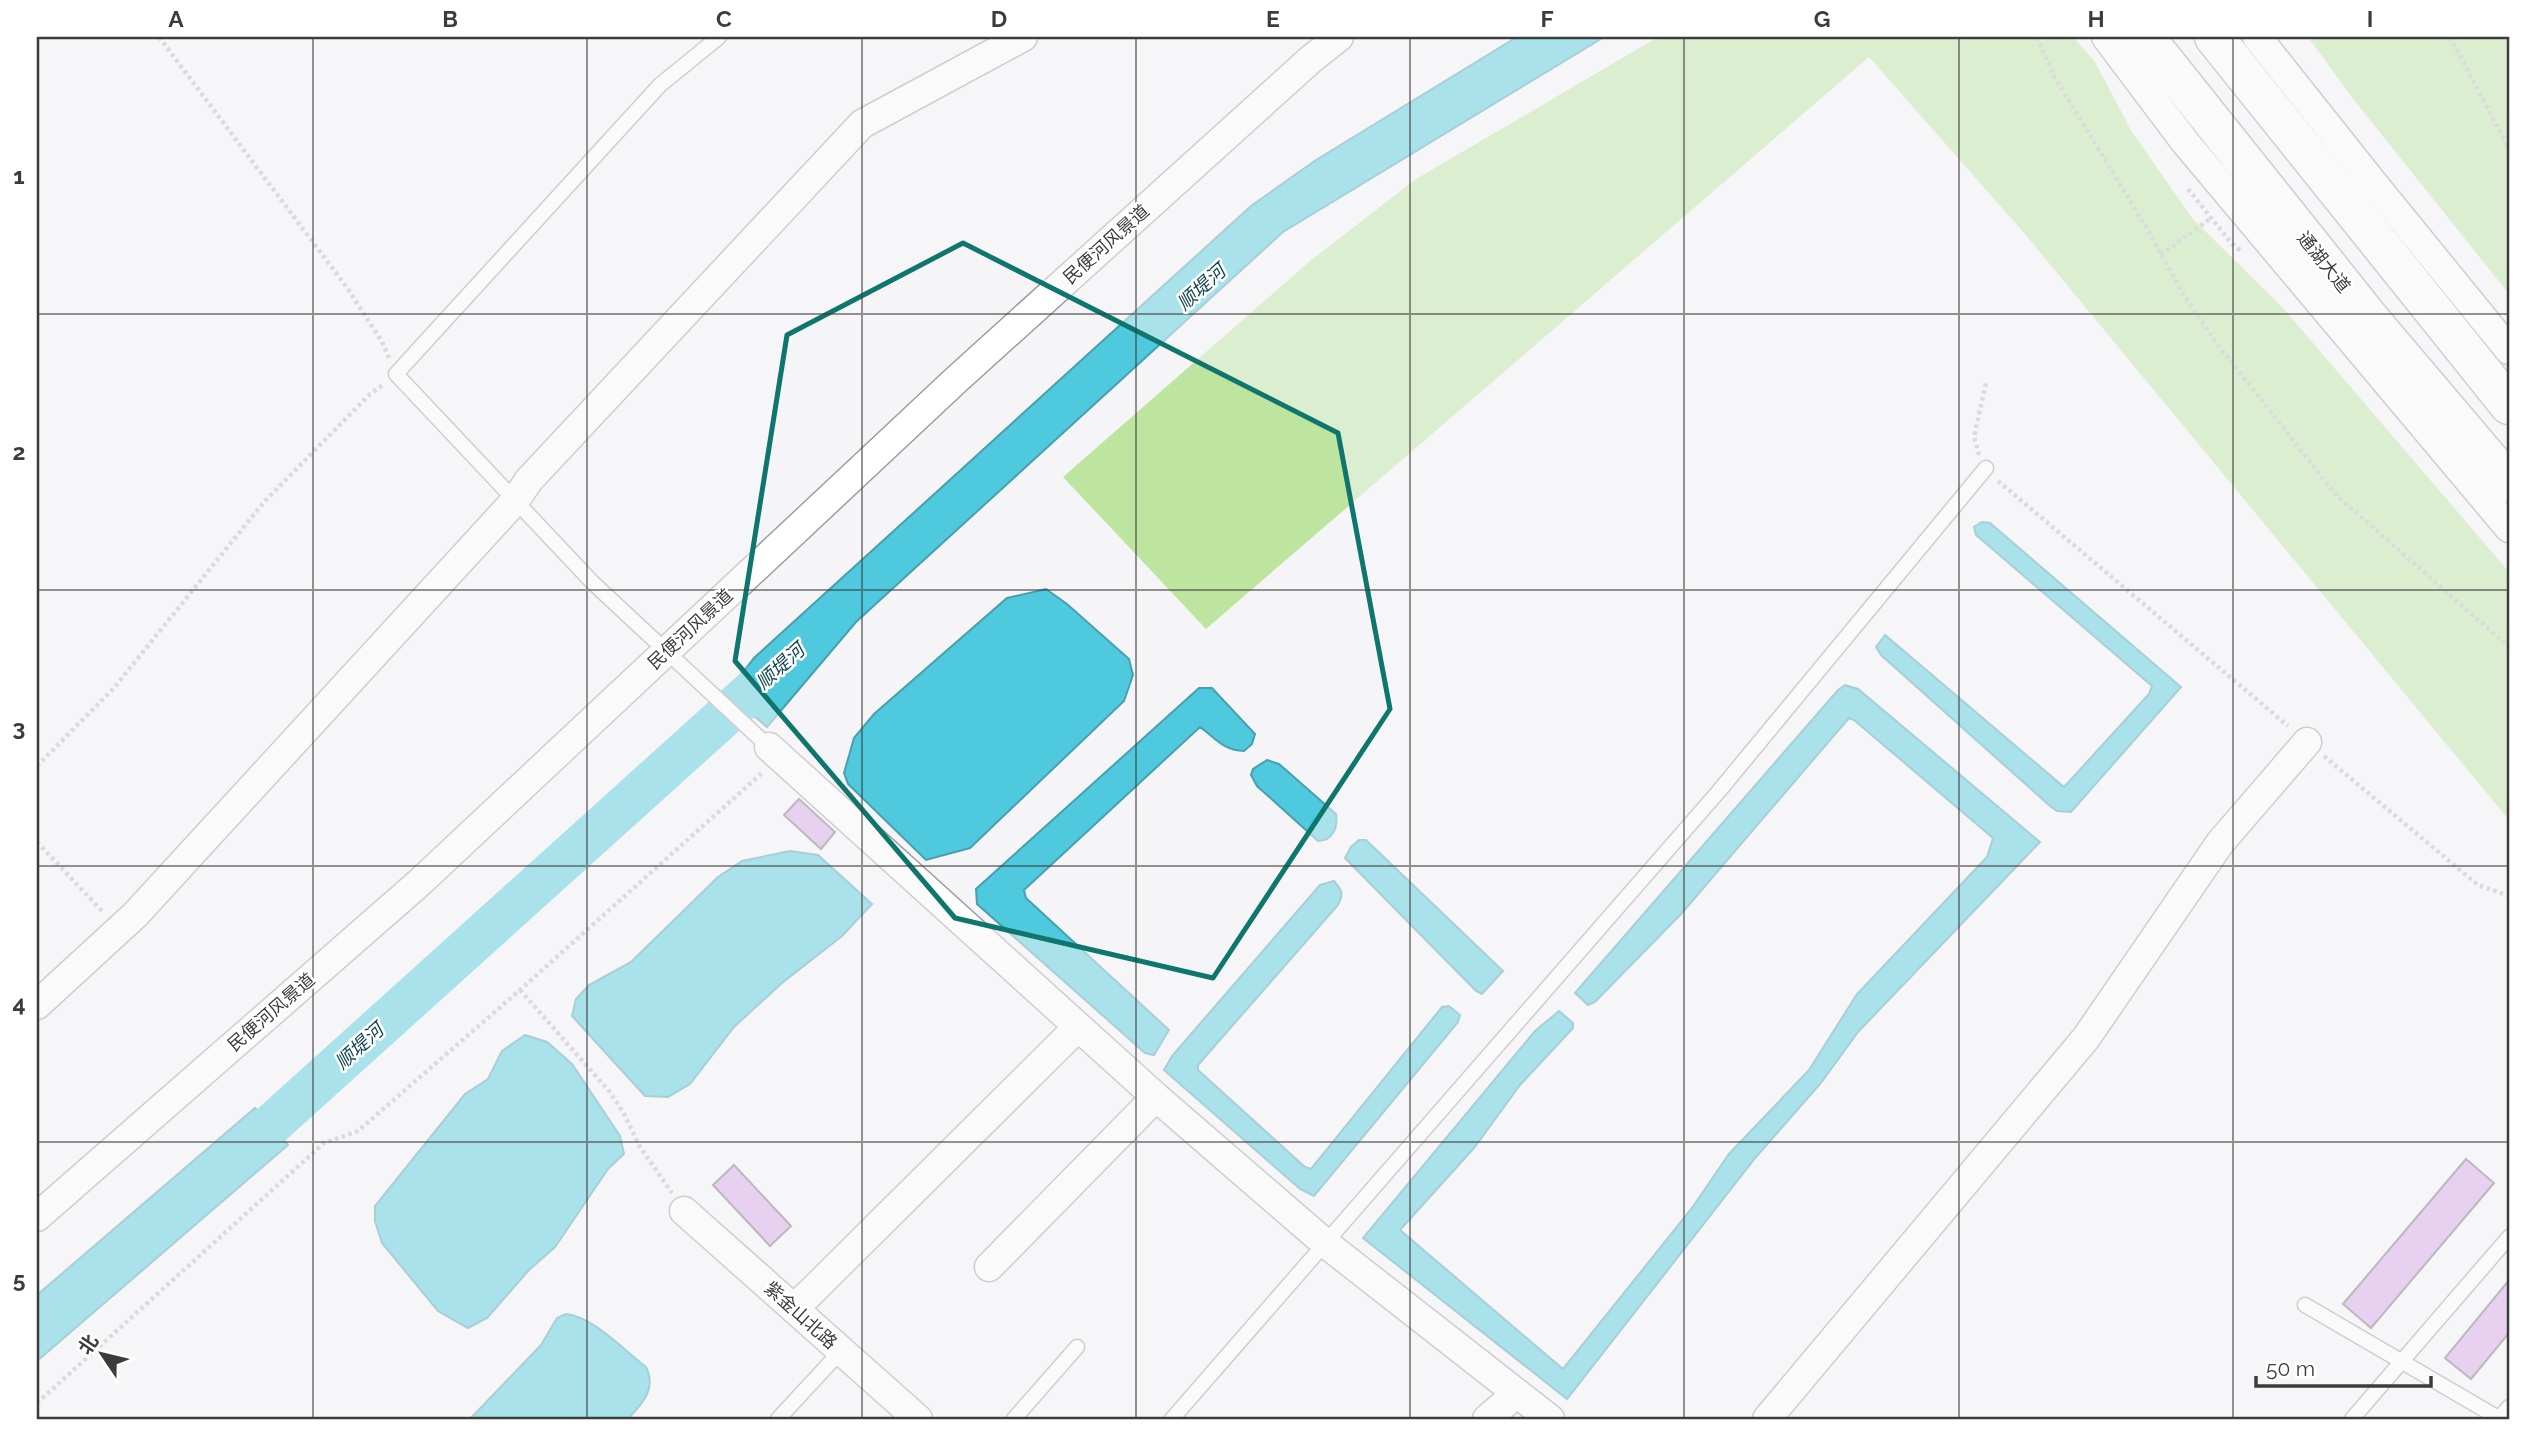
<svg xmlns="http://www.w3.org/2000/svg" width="2546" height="1456" font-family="Raleway,'Noto Sans SC',sans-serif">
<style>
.green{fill:#bde59f}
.water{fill:#4ec9dd;stroke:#499fad;stroke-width:2}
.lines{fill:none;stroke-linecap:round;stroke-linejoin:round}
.river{stroke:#4ec9dd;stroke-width:42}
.building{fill:#d8a3e7;stroke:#727072;stroke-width:2}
.service-casing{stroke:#9e9ea1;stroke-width:17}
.minor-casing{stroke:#9e9ea1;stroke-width:31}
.primary-casing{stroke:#9e9ea1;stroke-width:41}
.path{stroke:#bababd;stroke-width:4.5;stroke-dasharray:3.5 3.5;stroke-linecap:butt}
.service{stroke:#fff;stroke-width:14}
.minor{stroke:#fff;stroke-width:28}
.primary{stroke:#fff;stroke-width:38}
.marked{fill:none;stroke:#0f766e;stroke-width:5;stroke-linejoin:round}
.grid{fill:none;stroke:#3c3c3d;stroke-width:2;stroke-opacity:0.55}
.labels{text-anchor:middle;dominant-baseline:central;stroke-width:5;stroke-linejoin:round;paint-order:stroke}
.street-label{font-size:18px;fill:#3c3c3d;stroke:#fff}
.water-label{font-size:19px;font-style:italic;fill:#114750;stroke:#fff}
.neatline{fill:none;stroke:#3c3c3d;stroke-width:2.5}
.grid-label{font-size:23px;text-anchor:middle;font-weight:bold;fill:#3c3c3d}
</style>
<rect width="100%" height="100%" fill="#f5f5f8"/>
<!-- green -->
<path class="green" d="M 1658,37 L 2073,37 L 2095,62 L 2132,132 L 2193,219 L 2283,308 L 2509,572 L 2509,820 L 2024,233 L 1869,57 L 1206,629 L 1063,477 L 1310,261 L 1416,179 Z
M 2308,37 L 2509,37 L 2509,294 L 2354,100 Z"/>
<!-- water -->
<path class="water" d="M 1517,37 L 1604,37 L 1283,232 L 856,622 L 767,727 L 730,695 L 734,684 L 754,658 L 1251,206 L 1316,160 Z
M 1982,522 L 1990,523 L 2181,687 L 2071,812 L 2057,811 L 2050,806 L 1881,655 L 1876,647 L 1885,635 L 2064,787 L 2149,694 L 2152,686 L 1976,535 L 1974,527 Z
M 1046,589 L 1067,604 L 1129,659 L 1133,675 L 1124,701 L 970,848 L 926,860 L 848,784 L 844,773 L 854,738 L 874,714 L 1007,598 Z
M 1845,685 L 1858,689 L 2040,842 L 1858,1032 L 1821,1083 L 1756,1157 L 1567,1399 L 1363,1238 L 1535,1031 L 1559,1011 L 1573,1023 L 1573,1028 L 1520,1085 L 1474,1148 L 1400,1230 L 1563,1369 L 1692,1208 L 1729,1154 L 1809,1070 L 1857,994 L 1987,857 L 1993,838 L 1854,720 L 1849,718 L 1682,913 L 1595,1002 L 1588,1005 L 1575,993 L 1838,690 Z
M 1199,688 L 1212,688 L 1255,734 L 1252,744 L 1244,751 C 1224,751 1215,738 1200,727 L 1024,890 L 1026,898 L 1169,1030 L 1154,1055 L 1145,1053 L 977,904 L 976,889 Z
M 1267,760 L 1279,764 L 1336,814 C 1338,827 1333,841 1318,841 L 1257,786 L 1251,775 L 1253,769 Z
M 1359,840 L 1366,840 L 1503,971 L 1482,994 L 1476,991 L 1345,858 L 1351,847 Z
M 790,851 L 818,855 L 872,904 L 842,936 L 782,983 L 734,1027 L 690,1084 L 668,1097 L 645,1096 L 572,1016 L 576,999 L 589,985 L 631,962 L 718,877 L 742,861 Z
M 1334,881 C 1342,890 1344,894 1338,905 L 1198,1065 L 1198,1070 L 1305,1167 L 1311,1169 L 1442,1007 L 1449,1006 L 1460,1015 L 1458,1022 L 1314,1196 L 1300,1189 L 1164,1070 L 1172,1056 L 1320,885 Z
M 525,1035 L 547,1042 L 572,1064 L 620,1136 L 624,1154 L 608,1169 L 555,1247 L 529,1270 L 487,1318 L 468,1328 L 438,1311 L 382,1243 L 375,1221 L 375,1206 L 465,1094 L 488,1079 L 502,1051 Z
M 255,1108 L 288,1145 L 37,1361 L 37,1295 Z
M 566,1314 C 592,1316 625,1351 646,1367 C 657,1389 642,1404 628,1419 L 470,1419 L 541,1345 L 557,1318 Z"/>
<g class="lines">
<!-- river -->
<path class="river" d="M 230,1162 L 782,664"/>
</g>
<!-- building -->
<path class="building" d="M 799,799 L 835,832 L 821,849 L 784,815 Z
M 2466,1159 L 2494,1183 L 2371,1328 L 2343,1304 Z
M 734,1165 L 791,1226 L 770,1246 L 713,1185 Z
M 2509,1280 L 2509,1333 L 2471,1379 L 2445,1358 Z"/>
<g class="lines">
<defs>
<path id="service" d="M 719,37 L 660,85 L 396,374 L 592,582 L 769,747
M 2305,1305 L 2500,1419
M 778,1419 L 841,1351
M 1014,1419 L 1077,1347
M 1172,1419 L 1719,791 L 1986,468
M 2352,1419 L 2509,1237
M 2499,1419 L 2509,1407"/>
<path id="minor" d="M 2106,37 L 2185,142 L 2509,528
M 2257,37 L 2373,183 L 2509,350
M 769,747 L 1156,1097 L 1325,1243 L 1550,1419
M 37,1005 L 135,915 L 514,502 L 529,480 L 862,124 L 1023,37
M 684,1211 L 918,1419
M 37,1217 L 419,883 L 956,380 L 1310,60 L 1339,37
M 989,1267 L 1156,1097
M 794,1309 L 1078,1027
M 1487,1419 L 1517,1393
M 1767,1419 L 2086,1038 L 2220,843 L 2307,742"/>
<path id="primary" d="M 2145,37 L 2370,319 L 2509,483
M 2214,37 L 2509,405"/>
</defs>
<!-- service casing -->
<use href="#service" class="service-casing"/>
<!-- minor casing -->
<use href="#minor" class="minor-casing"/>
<!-- primary casing -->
<use href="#primary" class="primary-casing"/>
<!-- path -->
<path class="path" d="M 159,37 L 348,289 L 382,342 L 389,358
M 2037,37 L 2054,76 L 2146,227 L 2183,294 L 2215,341 L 2335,494 L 2509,647
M 2450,37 L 2509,149
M 2188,189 L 2232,244 L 2241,251
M 2161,255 L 2211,218
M 1979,455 L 1974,437 L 1986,383
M 1998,481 L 2288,726
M 2324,756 L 2478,885 L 2509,896
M 37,766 L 113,689 L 264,502 L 370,394 L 384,384
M 37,842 L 102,911
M 520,990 L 609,1091 L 623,1112 L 640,1147 L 672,1193
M 37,1403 L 324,1143 L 358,1131 L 520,990 L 763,772"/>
<!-- service -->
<use href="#service" class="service"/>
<!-- minor -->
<use href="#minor" class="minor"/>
<!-- primary -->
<use href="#primary" class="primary"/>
</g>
<!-- marked area -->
<path d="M0 0H2546V1456H0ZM 963,243 L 1338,433 L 1390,709 L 1213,978 L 955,918 L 735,661 L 787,335 Z" fill="#f5f5f8" fill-opacity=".55" fill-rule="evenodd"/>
<path class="marked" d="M 963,243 L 1338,433 L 1390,709 L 1213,978 L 955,918 L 735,661 L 787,335 Z"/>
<!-- grid -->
<path class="grid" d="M 313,37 L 313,1419M 587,37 L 587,1419M 862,37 L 862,1419M 1136,37 L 1136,1419M 1410,37 L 1410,1419M 1684,37 L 1684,1419M 1959,37 L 1959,1419M 2233,37 L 2233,1419M 37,314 L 2509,314M 37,590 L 2509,590M 37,866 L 2509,866M 37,1142 L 2509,1142"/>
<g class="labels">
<!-- street labels -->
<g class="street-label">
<text transform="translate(1106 244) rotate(-42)">民便河风景道</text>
<text transform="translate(2324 262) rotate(51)">通湖大道</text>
<text transform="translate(690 629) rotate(-43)">民便河风景道</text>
<text transform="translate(271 1012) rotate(-41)">民便河风景道</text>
<text transform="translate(801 1315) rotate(42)">紫金山北路</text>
</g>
<!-- water labels -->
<g class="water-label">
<text transform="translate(1201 287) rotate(-42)">顺堤河</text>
<text transform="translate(780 666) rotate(-42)">顺堤河</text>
<text transform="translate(359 1046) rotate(-42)">顺堤河</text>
</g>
</g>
<!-- border -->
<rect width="2546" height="1456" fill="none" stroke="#ffffff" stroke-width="77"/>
<!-- north arrow -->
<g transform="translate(102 1354) rotate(305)" stroke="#ffffff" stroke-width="5" paint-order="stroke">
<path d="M0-5L12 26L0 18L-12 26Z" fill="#3c3c3d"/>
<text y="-10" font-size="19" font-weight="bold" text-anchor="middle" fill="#3c3c3d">北</text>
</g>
<!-- scale -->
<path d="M2256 1376v10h175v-10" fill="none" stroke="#3c3c3d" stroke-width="3.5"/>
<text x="2266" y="1376" font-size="21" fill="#3c3c3d" stroke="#ffffff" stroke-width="5" paint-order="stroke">50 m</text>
<rect x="38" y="38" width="2470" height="1380" class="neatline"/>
<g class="grid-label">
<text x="176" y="27">A</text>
<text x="450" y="27">B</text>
<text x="724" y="27">C</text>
<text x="999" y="27">D</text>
<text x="1273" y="27">E</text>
<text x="1547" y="27">F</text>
<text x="1822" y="27">G</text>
<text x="2096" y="27">H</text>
<text x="2370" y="27">I</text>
<text x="19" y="184">1</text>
<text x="19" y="460">2</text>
<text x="19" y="736">3</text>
<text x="19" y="1012">4</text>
<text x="19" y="1288">5</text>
</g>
</svg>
